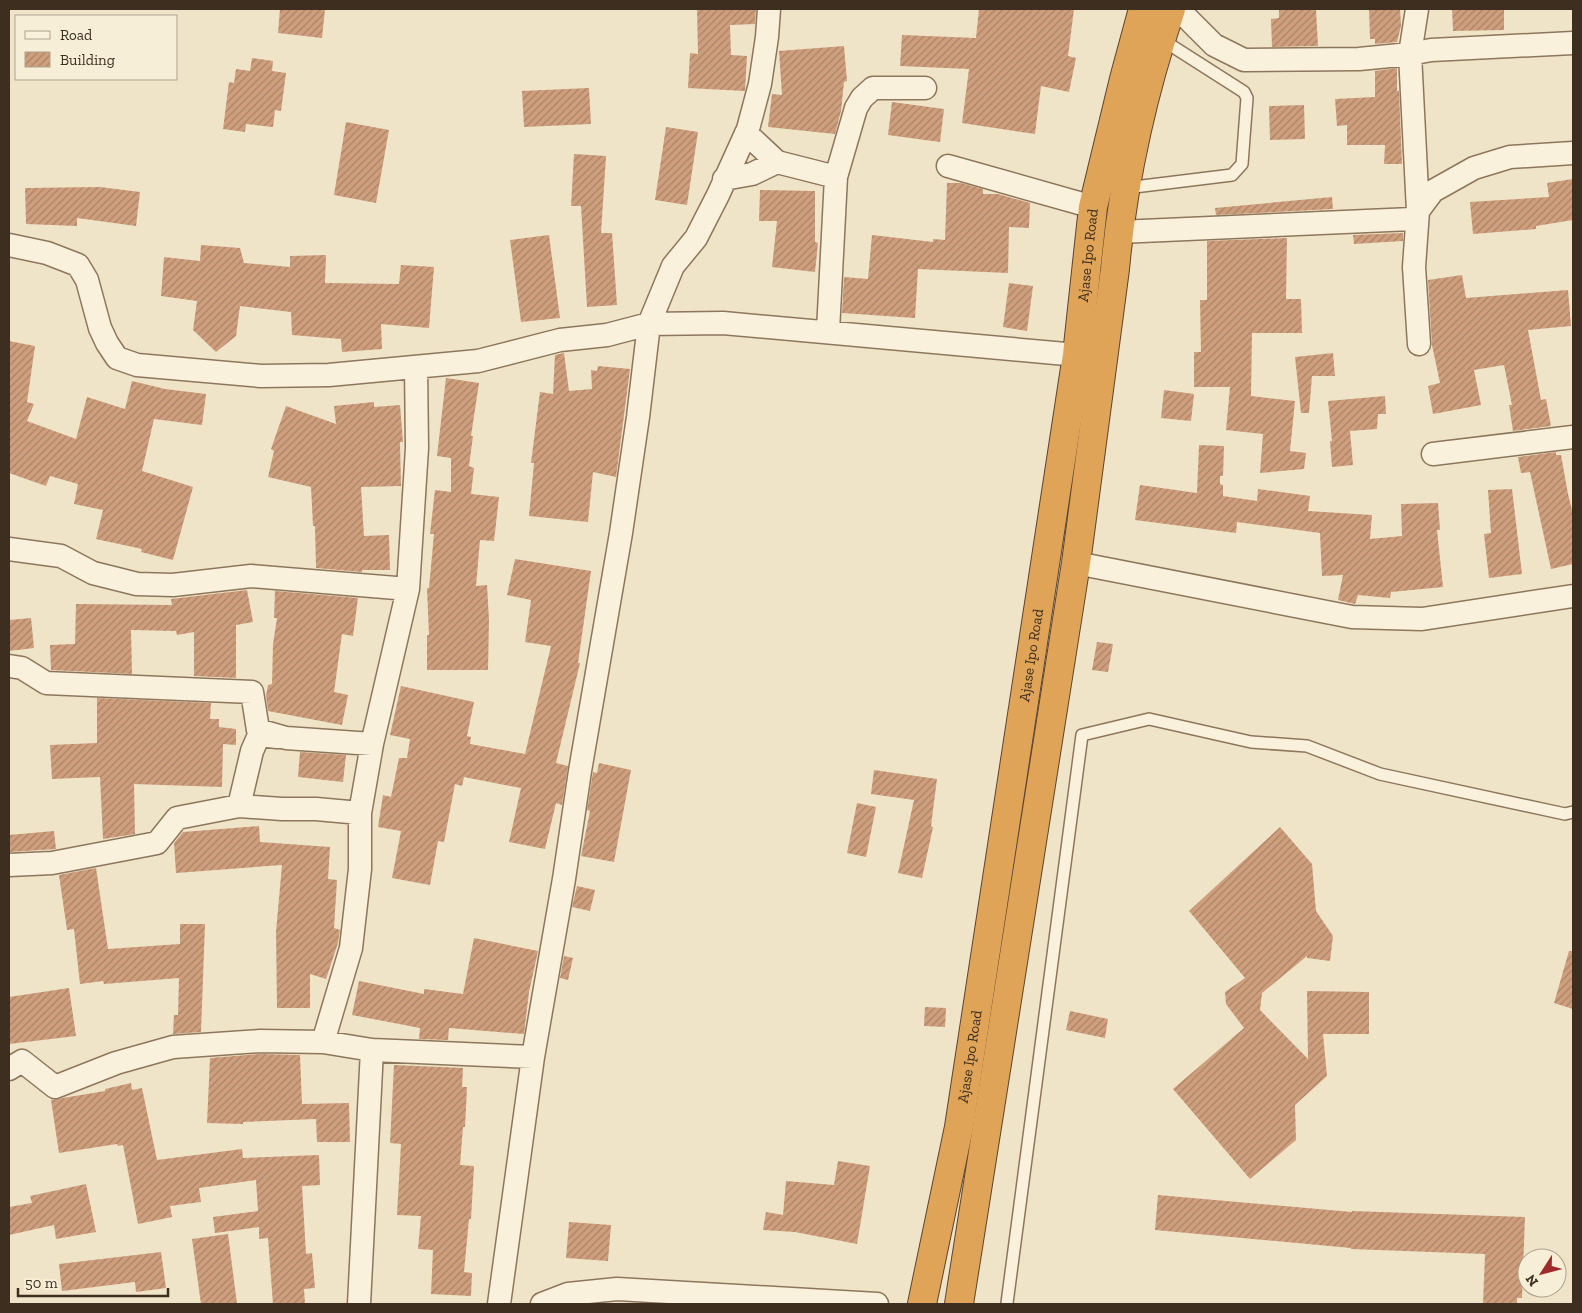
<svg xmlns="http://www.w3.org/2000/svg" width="1582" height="1313" font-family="'Zilla Slab',serif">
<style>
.building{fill:url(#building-hatch)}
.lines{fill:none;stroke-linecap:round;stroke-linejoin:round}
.lane-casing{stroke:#8d765c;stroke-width:14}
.street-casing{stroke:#8d765c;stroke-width:25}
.highway-casing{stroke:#5b4430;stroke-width:30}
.lane{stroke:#faf1dc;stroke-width:11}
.street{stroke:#faf1dc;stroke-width:22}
.highway{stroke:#e0a458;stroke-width:28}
.labels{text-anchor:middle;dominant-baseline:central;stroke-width:4;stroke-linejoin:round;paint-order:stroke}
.street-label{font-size:15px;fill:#3d2e20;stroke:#f7eed8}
</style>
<defs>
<pattern id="building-hatch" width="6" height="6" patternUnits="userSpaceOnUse" patternTransform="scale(1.25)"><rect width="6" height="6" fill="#cf9f7d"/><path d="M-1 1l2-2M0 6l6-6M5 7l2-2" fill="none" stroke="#a98266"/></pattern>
</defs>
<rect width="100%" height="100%" fill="#f0e4c8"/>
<!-- building -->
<path class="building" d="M 280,9 L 325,9 L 322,38 L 278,33 Z
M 697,9 L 756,9 L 755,24 L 730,25 L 731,55 L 747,56 L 745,91 L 688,88 L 690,53 L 698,54 Z
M 979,9 L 1074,9 L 1068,56 L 1076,58 L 1069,92 L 1041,86 L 1035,134 L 962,123 L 969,69 L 900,66 L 902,35 L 976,38 Z
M 1279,9 L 1316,9 L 1318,46 L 1272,47 L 1271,19 L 1279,18 Z
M 1369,9 L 1400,9 L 1401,26 L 1397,42 L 1375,44 L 1375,39 L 1370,39 Z
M 1452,9 L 1504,9 L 1504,30 L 1453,31 Z
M 844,46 L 847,81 L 844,82 L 841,111 L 835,134 L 768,127 L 772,94 L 782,95 L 779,51 Z
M 252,58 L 273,61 L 272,71 L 286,73 L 281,111 L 275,110 L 273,127 L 246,124 L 245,132 L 223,129 L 229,82 L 234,83 L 236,69 L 250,71 Z
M 1397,68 L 1397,91 L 1399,91 L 1402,164 L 1384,164 L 1385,145 L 1347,145 L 1347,125 L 1337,126 L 1335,99 L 1375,97 L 1375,71 Z
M 589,88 L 591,124 L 524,127 L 522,91 Z
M 892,102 L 944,109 L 940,142 L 888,135 Z
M 1304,105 L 1305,139 L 1270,140 L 1269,106 Z
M 346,122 L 389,130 L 376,203 L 334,195 Z
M 666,127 L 698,132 L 687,205 L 655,200 Z
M 574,154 L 606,156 L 601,233 L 612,233 L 617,305 L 587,307 L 581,206 L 571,206 Z
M 1573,179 L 1573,220 L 1536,226 L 1536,229 L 1473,234 L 1470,202 L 1549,197 L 1547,183 Z
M 947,183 L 961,183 L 983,189 L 983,194 L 998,194 L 1030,203 L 1029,228 L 1009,227 L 1008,273 L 918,269 L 915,318 L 842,313 L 844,277 L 868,279 L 872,235 L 933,242 L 933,239 L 945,240 Z
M 100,187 L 140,192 L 136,226 L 77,218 L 77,226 L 26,224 L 25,188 Z
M 760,190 L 815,191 L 815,242 L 818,243 L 815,272 L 772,267 L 777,221 L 759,221 Z
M 1332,197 L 1333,209 L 1216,215 L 1215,208 Z
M 1403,233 L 1403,241 L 1354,244 L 1353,235 Z
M 549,235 L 560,318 L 521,322 L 510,240 Z
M 1287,238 L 1286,299 L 1301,299 L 1302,333 L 1252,333 L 1251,396 L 1295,401 L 1290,451 L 1306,453 L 1304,469 L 1260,473 L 1263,434 L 1226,430 L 1230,387 L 1194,387 L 1194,352 L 1201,352 L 1200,300 L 1207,300 L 1207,241 Z
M 201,245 L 240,248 L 244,263 L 290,267 L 290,256 L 326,255 L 325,283 L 399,284 L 401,265 L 434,267 L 429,328 L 381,324 L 382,349 L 342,352 L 341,339 L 292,335 L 291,312 L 240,306 L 236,336 L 216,352 L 193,330 L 197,301 L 161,296 L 164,257 L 200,261 Z
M 1462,275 L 1466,298 L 1568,290 L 1571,326 L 1528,330 L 1541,400 L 1546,399 L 1551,426 L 1513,431 L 1509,405 L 1512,405 L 1504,365 L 1474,370 L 1481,405 L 1433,414 L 1428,386 L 1440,383 L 1432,345 L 1428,280 Z
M 1009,283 L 1033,286 L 1027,331 L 1003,327 Z
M 9,341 L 35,346 L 27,402 L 34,404 L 27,421 L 76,439 L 87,397 L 125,409 L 132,381 L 165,389 L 206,394 L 202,425 L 154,419 L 142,471 L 193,487 L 173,560 L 141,552 L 142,549 L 96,539 L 103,510 L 74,504 L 78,484 L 50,476 L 46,486 L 9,473 Z
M 564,353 L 569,391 L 592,389 L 591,370 L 597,371 L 598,366 L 630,369 L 616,477 L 593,472 L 588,522 L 529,516 L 534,463 L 531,463 L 540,392 L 553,394 L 555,355 Z
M 1333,353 L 1335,376 L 1312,376 L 1309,413 L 1301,413 L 1295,357 Z
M 446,378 L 479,383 L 471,436 L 473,436 L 469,466 L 474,468 L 471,494 L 499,497 L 494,541 L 480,540 L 476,586 L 487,585 L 489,620 L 488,670 L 427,670 L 427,635 L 429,635 L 427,588 L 429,588 L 434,534 L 430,534 L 435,490 L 451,492 L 451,458 L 437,456 Z
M 1164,390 L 1194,394 L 1191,421 L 1161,418 Z
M 1385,396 L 1386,414 L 1378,414 L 1377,429 L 1350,431 L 1353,465 L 1332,467 L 1330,441 L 1332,441 L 1328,401 Z
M 374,402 L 374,407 L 400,405 L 403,442 L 400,442 L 401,486 L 361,487 L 364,536 L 389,535 L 390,570 L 362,570 L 362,572 L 316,568 L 315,526 L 313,526 L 311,487 L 268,477 L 274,451 L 271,449 L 286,406 L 336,424 L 334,406 Z
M 1199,445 L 1224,446 L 1223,476 L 1220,476 L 1220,484 L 1223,485 L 1223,496 L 1257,501 L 1258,489 L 1310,496 L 1308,511 L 1372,515 L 1370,539 L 1402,536 L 1401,504 L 1438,503 L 1440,530 L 1437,530 L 1443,587 L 1391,592 L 1390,598 L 1358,595 L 1355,604 L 1338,600 L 1343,575 L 1322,576 L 1320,533 L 1237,522 L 1236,533 L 1135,520 L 1140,485 L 1197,493 Z
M 1556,452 L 1556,455 L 1561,455 L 1568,494 L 1573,514 L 1573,564 L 1551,569 L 1530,472 L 1521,473 L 1518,457 Z
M 1512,489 L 1522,574 L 1489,578 L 1484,534 L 1491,533 L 1488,490 Z
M 515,559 L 591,571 L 578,663 L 580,663 L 556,763 L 568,766 L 562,805 L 556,803 L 545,849 L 509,842 L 521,788 L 464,777 L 462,786 L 455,784 L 444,842 L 438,841 L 430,885 L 392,878 L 401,831 L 378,827 L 383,795 L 391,797 L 399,758 L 407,758 L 410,739 L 390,735 L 401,686 L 474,702 L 467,736 L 471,737 L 470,744 L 525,754 L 551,646 L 525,642 L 531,600 L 507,595 Z
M 247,590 L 253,622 L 236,625 L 236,678 L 194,676 L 194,632 L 177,635 L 176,631 L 131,630 L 132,674 L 51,670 L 50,645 L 75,644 L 76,604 L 172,605 L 171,599 Z
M 275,591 L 358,598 L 353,636 L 342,634 L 334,692 L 348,695 L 342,725 L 268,711 L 266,696 L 268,685 L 272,684 L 273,644 L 277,618 L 274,618 Z
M 31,618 L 34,648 L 9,651 L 9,620 Z
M 1097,642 L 1113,644 L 1108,672 L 1092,670 Z
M 97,698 L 211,703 L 210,719 L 219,719 L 219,727 L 236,729 L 236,745 L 223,744 L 222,787 L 134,784 L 135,834 L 103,839 L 100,777 L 52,779 L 50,745 L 97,743 Z
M 300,752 L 346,755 L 343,782 L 298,777 Z
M 599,763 L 631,770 L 614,862 L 581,856 L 590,811 L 587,810 L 593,772 L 597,773 Z
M 874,770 L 937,779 L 931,826 L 933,827 L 922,878 L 898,873 L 914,800 L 871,794 Z
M 857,803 L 876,807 L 866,857 L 847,853 Z
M 259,826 L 260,842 L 330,847 L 328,879 L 337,880 L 334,928 L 340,930 L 338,943 L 326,979 L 310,974 L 310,1008 L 277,1008 L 276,932 L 282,865 L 176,873 L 174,843 L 183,832 Z
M 1280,827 L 1312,864 L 1316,911 L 1333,936 L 1330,961 L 1307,958 L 1307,956 L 1262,993 L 1260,1010 L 1308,1059 L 1307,991 L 1369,992 L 1369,1034 L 1323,1034 L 1327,1076 L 1295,1105 L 1296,1140 L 1250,1179 L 1173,1089 L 1244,1028 L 1226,1004 L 1225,992 L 1245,978 L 1189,911 Z
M 54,831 L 56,849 L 10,852 L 9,835 Z
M 96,868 L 108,949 L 180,944 L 180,924 L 205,924 L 201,1032 L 173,1034 L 174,1015 L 178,1015 L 179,978 L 104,984 L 103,981 L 80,984 L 74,929 L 67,930 L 59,875 Z
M 577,886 L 595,890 L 590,911 L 572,907 Z
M 474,938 L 538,951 L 529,992 L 524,1034 L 449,1028 L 448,1040 L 419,1039 L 420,1028 L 352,1015 L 359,981 L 424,994 L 424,989 L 463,994 Z
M 1569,951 L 1573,951 L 1573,1009 L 1554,1003 Z
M 564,956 L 573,958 L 568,980 L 560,978 Z
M 69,988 L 76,1036 L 9,1044 L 9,997 Z
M 925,1007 L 946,1008 L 945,1027 L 924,1026 Z
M 1070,1011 L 1108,1019 L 1105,1038 L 1066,1030 Z
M 260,1054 L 300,1055 L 302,1104 L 349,1103 L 350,1142 L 317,1142 L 316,1119 L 243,1122 L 243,1124 L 207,1123 L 210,1058 Z
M 394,1065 L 463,1068 L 462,1087 L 467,1087 L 465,1127 L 463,1127 L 460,1165 L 474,1166 L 471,1219 L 469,1219 L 464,1272 L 472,1273 L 471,1296 L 431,1294 L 433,1250 L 418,1249 L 421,1216 L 397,1215 L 401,1144 L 390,1143 Z
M 131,1083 L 132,1090 L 142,1088 L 157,1160 L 242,1149 L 243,1158 L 319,1155 L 320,1185 L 302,1186 L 306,1254 L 312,1253 L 315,1288 L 304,1289 L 305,1304 L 273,1304 L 268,1238 L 259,1239 L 259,1227 L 215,1233 L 213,1217 L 258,1211 L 256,1180 L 199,1188 L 201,1202 L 170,1206 L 172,1217 L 138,1224 L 123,1145 L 118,1146 L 117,1144 L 59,1153 L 51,1100 L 105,1091 L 105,1089 Z
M 838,1161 L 870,1166 L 857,1244 L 795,1232 L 763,1230 L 766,1212 L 783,1215 L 786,1181 L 834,1185 Z
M 86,1184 L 96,1232 L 56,1239 L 54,1225 L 9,1235 L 9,1207 L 32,1203 L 30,1196 Z
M 1158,1195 L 1352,1212 L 1352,1211 L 1525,1217 L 1522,1298 L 1517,1298 L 1517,1304 L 1483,1304 L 1485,1254 L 1351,1249 L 1351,1248 L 1155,1230 Z
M 569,1222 L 611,1225 L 608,1261 L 566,1258 Z
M 228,1234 L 237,1304 L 201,1304 L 192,1239 Z
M 161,1252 L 166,1288 L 136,1292 L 135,1282 L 62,1291 L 59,1264 Z"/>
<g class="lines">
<defs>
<path id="lane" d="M 1126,188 L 1232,175 L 1242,164 L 1247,98 L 1244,92 L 1161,39
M 1007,1303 L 1082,735 L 1149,719 L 1251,742 L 1307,746 L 1380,774 L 1565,814 L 1573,812"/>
<path id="street" d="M 1178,9 L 1214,45 L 1244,60 L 1359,59 L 1410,54 L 1431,50 L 1573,43
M 1417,9 L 1410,54 L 1418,211 L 1414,267 L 1419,344
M 746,133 L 777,162
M 948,166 L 1093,207
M 724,179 L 752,174 L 777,162 L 836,177
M 1119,232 L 1412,219 L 1433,191 L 1474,168 L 1510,157 L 1573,153
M 9,245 L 47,253 L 78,265 L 87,280 L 100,328 L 107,343 L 117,358 L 137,365 L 261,376 L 329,375 L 478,361 L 560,340 L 607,335 L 649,324 L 723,323 L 1077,355
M 828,331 L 836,177 L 856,108 L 862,98 L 873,88 L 925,88
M 1433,454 L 1573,437
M 9,549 L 61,556 L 93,573 L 137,584 L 173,585 L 251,576 L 408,589
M 1076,563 L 1352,617 L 1422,619 L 1573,596
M 9,666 L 22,668 L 46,683 L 252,692 L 258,730 L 286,738 L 372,744
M 239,806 L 252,751 L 259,735 L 277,737
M 9,865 L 52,863 L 157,843 L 177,818 L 239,806 L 282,809 L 316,809 L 360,813
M 323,1042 L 351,948 L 360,869 L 360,813 L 372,744 L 408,589 L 417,448 L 416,367
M 9,1069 L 22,1061 L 55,1087 L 116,1063 L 173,1047 L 260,1041 L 323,1042 L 372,1050 L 533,1057 L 564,879 L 580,771 L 621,533 L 638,417 L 649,324 L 673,266 L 696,238 L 718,195 L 748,129 L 760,84 L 767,37 L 769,9
M 359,1304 L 372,1050
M 499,1304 L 533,1057
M 542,1304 L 568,1294 L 617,1289 L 877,1304"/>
<g id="highway">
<path id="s1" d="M 922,1304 L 959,1127 L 1077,355 L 1093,207 L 1124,79 L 1143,9"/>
<path d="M 959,1304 L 1076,563 L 1115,269 C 1123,181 1143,92 1171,9"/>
</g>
</defs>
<!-- lane casing -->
<use href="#lane" class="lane-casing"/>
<!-- street casing -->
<use href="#street" class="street-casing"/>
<!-- highway casing -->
<use href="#highway" class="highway-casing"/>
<!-- lane -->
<use href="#lane" class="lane"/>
<!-- street -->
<use href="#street" class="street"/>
<!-- highway -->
<use href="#highway" class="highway"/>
</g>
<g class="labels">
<!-- street labels -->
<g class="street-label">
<text stroke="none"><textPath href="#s1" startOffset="1062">Ajase Ipo Road</textPath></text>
<text stroke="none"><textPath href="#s1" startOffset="658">Ajase Ipo Road</textPath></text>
<text stroke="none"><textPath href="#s1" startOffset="252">Ajase Ipo Road</textPath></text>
</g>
</g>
<!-- border -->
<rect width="1582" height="1313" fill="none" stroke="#3d2e20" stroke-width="20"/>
<!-- legend -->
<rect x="15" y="15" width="162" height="65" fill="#f7eed8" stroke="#ada18e"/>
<rect x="25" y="31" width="25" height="8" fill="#faf1dc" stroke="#ada18e"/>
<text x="60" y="40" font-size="15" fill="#3d2e20">Road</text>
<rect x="25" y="52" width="25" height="15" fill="url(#building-hatch)" stroke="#ada18e"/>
<text x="60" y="65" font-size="15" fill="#3d2e20">Building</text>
<!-- north arrow -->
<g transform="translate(1542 1273) rotate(234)"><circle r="24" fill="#f7eed8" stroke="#ada18e"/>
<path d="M0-4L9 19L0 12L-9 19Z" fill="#9e2a2b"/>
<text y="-8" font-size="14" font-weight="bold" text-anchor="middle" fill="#3d2e20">N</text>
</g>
<!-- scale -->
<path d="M18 1288v8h150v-8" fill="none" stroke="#3d2e20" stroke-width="2.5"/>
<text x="25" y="1288" font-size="15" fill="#3d2e20" stroke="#f7eed8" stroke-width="4" paint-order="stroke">50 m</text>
</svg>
